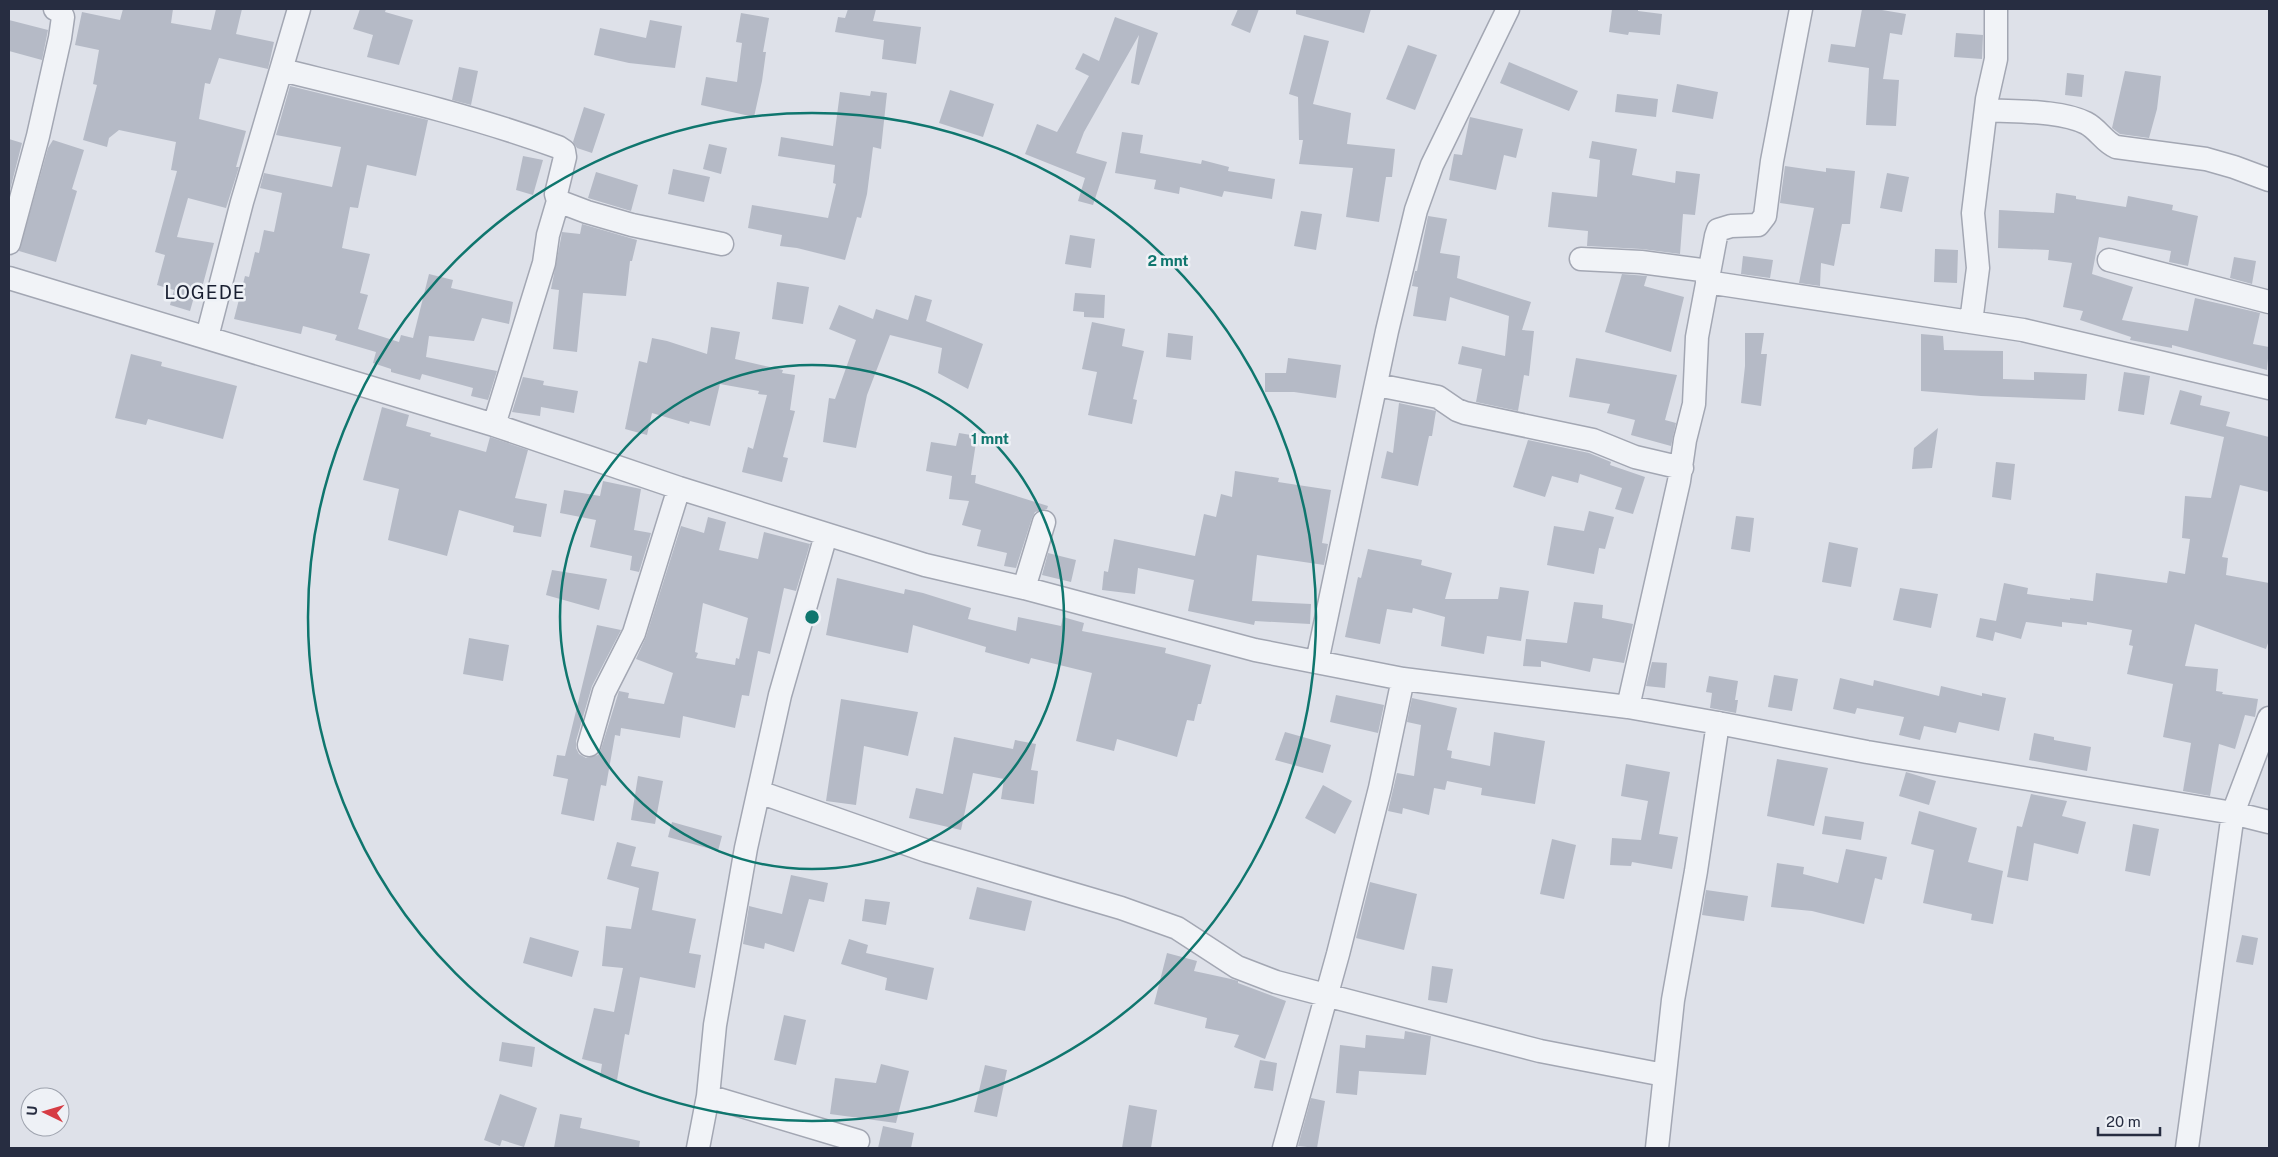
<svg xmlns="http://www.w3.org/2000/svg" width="2278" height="1157" font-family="'Public Sans',sans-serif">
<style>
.building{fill:#b5bac6;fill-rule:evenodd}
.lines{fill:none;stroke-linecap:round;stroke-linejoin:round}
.minor-casing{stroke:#a3a7b3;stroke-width:25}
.minor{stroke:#f1f3f7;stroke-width:22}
.ring{fill:none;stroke:#0f766e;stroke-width:2.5}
.labels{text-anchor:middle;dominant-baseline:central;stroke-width:5;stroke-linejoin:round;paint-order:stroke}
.quarter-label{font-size:19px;letter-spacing:1px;fill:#191f31;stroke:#eef1f6}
.centre{fill:#0f766e;stroke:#eef1f6;stroke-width:2.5}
.ring-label{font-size:15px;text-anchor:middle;font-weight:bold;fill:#0f766e;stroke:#eef1f6;stroke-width:5;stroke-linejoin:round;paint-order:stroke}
</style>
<rect width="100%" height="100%" fill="#dee1e9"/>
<!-- building -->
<path class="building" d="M 123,9 L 173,9 L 171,23 L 211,30 L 216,9 L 242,9 L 236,34 L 274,42 L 268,69 L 219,58 L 210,84 L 205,83 L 199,119 L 246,131 L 236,167 L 239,167 L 226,208 L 188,198 L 177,237 L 214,243 L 203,284 L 198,283 L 190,311 L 170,305 L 174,290 L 157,285 L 165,255 L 155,252 L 177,171 L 171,170 L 176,142 L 119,130 L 109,138 L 107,147 L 83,140 L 97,85 L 93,84 L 99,50 L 75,45 L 82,12 L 120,20 Z
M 360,9 L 386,9 L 385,12 L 413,20 L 399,65 L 367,57 L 373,35 L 353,29 Z
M 848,9 L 876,9 L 873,21 L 921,27 L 916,64 L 882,59 L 884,40 L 835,32 L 838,17 L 845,18 Z
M 1238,9 L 1259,9 L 1250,33 L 1231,25 Z
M 1296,9 L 1371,9 L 1364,33 L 1296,14 Z
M 1612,9 L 1638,9 L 1638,11 L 1662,14 L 1660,35 L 1629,32 L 1628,35 L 1609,32 Z
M 1862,9 L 1876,9 L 1906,14 L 1902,35 L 1890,33 L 1883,79 L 1899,80 L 1896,126 L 1866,125 L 1869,68 L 1828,62 L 1831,44 L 1855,47 Z
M 741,13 L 769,18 L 763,52 L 766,52 L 762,81 L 754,117 L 701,105 L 706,77 L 737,82 L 742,43 L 736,42 Z
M 1115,17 L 1158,33 L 1139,85 L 1131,83 L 1139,35 L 1084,132 L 1076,153 L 1107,162 L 1093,205 L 1078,201 L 1085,178 L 1025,154 L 1037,124 L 1057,132 L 1089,76 L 1075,69 L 1083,53 L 1099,61 Z
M 9,20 L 48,30 L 42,60 L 9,51 Z
M 650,20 L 682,26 L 675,68 L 629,63 L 594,55 L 600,28 L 646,38 Z
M 1956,33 L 1983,35 L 1982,59 L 1954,57 Z
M 1304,35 L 1329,41 L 1313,104 L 1351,113 L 1347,144 L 1395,149 L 1392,177 L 1386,177 L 1379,222 L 1346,217 L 1353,168 L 1299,164 L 1303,140 L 1299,140 L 1298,97 L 1289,94 Z
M 1408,45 L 1437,55 L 1415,110 L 1386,99 Z
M 1509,62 L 1578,91 L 1569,111 L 1500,83 Z
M 459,67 L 478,71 L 471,105 L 452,100 Z
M 2125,71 L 2161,76 L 2157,109 L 2149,138 L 2120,134 L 2112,128 Z
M 2067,73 L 2084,75 L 2082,97 L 2065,95 Z
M 1677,84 L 1718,92 L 1713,119 L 1672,112 Z
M 290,86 L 428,120 L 416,176 L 367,165 L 358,208 L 350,207 L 342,248 L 370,254 L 360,293 L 368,295 L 358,329 L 399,342 L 401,335 L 413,338 L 429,274 L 453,280 L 451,288 L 513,302 L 509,324 L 482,318 L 474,341 L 429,336 L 426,357 L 497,371 L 488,400 L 471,396 L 473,388 L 422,374 L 420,380 L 391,372 L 391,369 L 373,363 L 376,352 L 335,340 L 337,335 L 303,326 L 301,334 L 234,319 L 245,276 L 249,277 L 255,252 L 259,253 L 264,230 L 274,232 L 282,193 L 260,188 L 264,173 L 332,187 L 341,147 L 276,135 Z
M 950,90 L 994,104 L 983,137 L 939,123 Z
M 871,91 L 887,93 L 881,149 L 873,147 L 867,194 L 861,218 L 857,217 L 845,260 L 797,248 L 780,246 L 782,235 L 748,228 L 752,205 L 828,218 L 836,184 L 833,183 L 835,165 L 778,156 L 781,137 L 833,146 L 840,92 L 870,96 Z
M 1617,94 L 1658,99 L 1656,117 L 1615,112 Z
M 584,107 L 605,114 L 592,153 L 577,148 L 573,142 Z
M 1470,117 L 1523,129 L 1516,158 L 1504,155 L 1496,190 L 1449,180 L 1454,154 L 1462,155 Z
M 1122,132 L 1143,135 L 1140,153 L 1201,164 L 1202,160 L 1229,167 L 1228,171 L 1275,179 L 1272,199 L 1224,191 L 1222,197 L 1180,187 L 1179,194 L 1154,189 L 1156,180 L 1115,173 Z
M 9,139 L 22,143 L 9,194 Z
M 53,140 L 84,150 L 72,189 L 77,191 L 56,262 L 19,251 L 48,148 Z
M 1592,141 L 1637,149 L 1632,175 L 1675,183 L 1676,171 L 1700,174 L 1695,215 L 1683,214 L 1680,254 L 1642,249 L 1587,246 L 1588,231 L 1548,227 L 1552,192 L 1597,197 L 1600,160 L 1589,158 Z
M 709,144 L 727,148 L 721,174 L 703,169 Z
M 523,156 L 543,160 L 533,195 L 516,190 Z
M 1785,166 L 1826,172 L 1826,168 L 1855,171 L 1850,224 L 1842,224 L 1834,266 L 1821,263 L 1820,286 L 1799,283 L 1814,208 L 1780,203 Z
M 673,169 L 710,177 L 704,202 L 668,194 Z
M 596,172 L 638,185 L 631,211 L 588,198 Z
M 1887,173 L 1909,177 L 1902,212 L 1880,208 Z
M 2056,193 L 2076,196 L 2076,199 L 2126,207 L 2128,196 L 2173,205 L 2172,210 L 2198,216 L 2188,266 L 2169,262 L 2171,251 L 2099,237 L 2092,274 L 2133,287 L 2122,320 L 2188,331 L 2195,298 L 2260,313 L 2253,344 L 2269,347 L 2267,370 L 2172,345 L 2172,348 L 2130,340 L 2131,337 L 2080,320 L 2083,311 L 2063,307 L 2072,263 L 2048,260 L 2049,250 L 1998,248 L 1999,210 L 2054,213 Z
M 1301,211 L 1322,214 L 1316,250 L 1294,246 Z
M 1428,216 L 1447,219 L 1440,253 L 1460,256 L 1457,278 L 1531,302 L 1522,330 L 1534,331 L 1529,376 L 1524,375 L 1518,411 L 1476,402 L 1482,369 L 1458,364 L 1462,346 L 1505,356 L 1509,316 L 1450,297 L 1446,321 L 1413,316 L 1418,287 L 1412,286 L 1415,271 L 1417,271 Z
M 582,224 L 637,240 L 632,261 L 630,261 L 626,296 L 583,293 L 577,352 L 553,349 L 559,290 L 551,289 L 561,238 L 562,232 L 580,234 Z
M 1070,235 L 1095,239 L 1091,268 L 1065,264 Z
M 1935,249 L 1958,250 L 1957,283 L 1934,282 Z
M 1743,256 L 1773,260 L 1770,278 L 1741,274 Z
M 2234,257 L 2256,261 L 2252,284 L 2230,278 Z
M 1622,274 L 1647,276 L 1644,286 L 1684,297 L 1671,352 L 1605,332 Z
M 777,282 L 809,287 L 803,324 L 772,319 Z
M 1075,293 L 1105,295 L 1104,318 L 1084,317 L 1084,312 L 1073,311 Z
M 915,295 L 932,300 L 926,321 L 983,344 L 968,389 L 938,373 L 942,348 L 890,335 L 867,395 L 856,448 L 823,442 L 829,398 L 835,399 L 856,340 L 829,329 L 839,305 L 873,319 L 876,309 L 908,320 Z
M 1092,322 L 1125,329 L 1122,346 L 1144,351 L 1133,399 L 1137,400 L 1132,424 L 1088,415 L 1097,372 L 1082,369 Z
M 711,327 L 740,332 L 735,359 L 783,370 L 782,373 L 795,375 L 790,410 L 795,411 L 783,457 L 788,458 L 782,482 L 742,472 L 748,447 L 753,449 L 767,395 L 758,394 L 759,391 L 720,384 L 710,426 L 690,421 L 689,424 L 652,413 L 647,435 L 625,429 L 639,361 L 647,363 L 652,338 L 667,341 L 707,354 Z
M 1168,333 L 1193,336 L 1191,360 L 1166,357 Z
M 1745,333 L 1764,333 L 1761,354 L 1767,354 L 1761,406 L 1741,403 L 1745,366 Z
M 1921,334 L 1943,336 L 1944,350 L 2003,351 L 2003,379 L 2034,380 L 2034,372 L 2087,374 L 2085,400 L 1981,396 L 1921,391 Z
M 131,354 L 162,362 L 161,366 L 237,386 L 223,439 L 148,419 L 146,425 L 115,418 Z
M 1288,358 L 1341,365 L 1336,398 L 1294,392 L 1265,392 L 1265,373 L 1286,373 Z
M 1576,358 L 1677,375 L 1665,420 L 1676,423 L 1671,446 L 1631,435 L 1635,420 L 1607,413 L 1610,404 L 1569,397 Z
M 2124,372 L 2150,376 L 2144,415 L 2118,411 Z
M 523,377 L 544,381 L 543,385 L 578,391 L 574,413 L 541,407 L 540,416 L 512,412 Z
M 2180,390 L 2202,396 L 2200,405 L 2230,412 L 2226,426 L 2269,437 L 2269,492 L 2240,485 L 2222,557 L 2228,558 L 2226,575 L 2269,583 L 2269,640 L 2266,649 L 2195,624 L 2185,666 L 2218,669 L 2216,691 L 2223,692 L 2222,694 L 2258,699 L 2255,717 L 2245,715 L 2235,749 L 2219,744 L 2210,796 L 2183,791 L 2191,743 L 2163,737 L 2173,684 L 2127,674 L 2133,646 L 2129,645 L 2132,630 L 2087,622 L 2087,625 L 2062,622 L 2062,627 L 2026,622 L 2021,639 L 1995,632 L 1993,641 L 1976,637 L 1980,618 L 1996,621 L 2004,583 L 2028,588 L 2027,594 L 2070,600 L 2070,598 L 2093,601 L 2096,573 L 2167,583 L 2169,571 L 2185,574 L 2190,539 L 2182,538 L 2185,496 L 2211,498 L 2224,437 L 2170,424 Z
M 1399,403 L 1436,411 L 1432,436 L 1429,436 L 1418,486 L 1381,478 L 1387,451 L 1393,453 Z
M 382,407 L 409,415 L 406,426 L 431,433 L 430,436 L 486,452 L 490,437 L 528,450 L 515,498 L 547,504 L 541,537 L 513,532 L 514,526 L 459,510 L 447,556 L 388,540 L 399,489 L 363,480 Z
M 1938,428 L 1932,468 L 1912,469 L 1914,448 Z
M 959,433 L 977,436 L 971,475 L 976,475 L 975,483 L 1048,506 L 1047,509 L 1035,512 L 1032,518 L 1016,568 L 1004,566 L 1007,553 L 977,546 L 981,530 L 962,525 L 969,501 L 949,499 L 952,476 L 926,471 L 931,442 L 956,446 Z
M 1528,440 L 1589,453 L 1611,462 L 1610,465 L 1645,477 L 1633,514 L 1615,509 L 1622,488 L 1580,474 L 1578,483 L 1552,476 L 1545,497 L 1513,487 Z
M 1996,462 L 2015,464 L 2011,500 L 1992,497 Z
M 1235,471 L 1279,478 L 1278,482 L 1331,490 L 1322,543 L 1328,544 L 1324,565 L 1257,555 L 1252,601 L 1311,604 L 1310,624 L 1255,621 L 1254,625 L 1188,611 L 1194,580 L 1138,568 L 1135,594 L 1102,590 L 1104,571 L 1108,572 L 1114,539 L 1195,556 L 1204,514 L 1216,517 L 1221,494 L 1232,497 Z
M 603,481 L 641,489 L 634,530 L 651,533 L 639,572 L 630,570 L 632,556 L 590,547 L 596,520 L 560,513 L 564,490 L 600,496 Z
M 1589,511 L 1614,517 L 1605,549 L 1599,548 L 1594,574 L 1547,565 L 1554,526 L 1584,531 Z
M 1736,516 L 1754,518 L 1750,552 L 1731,549 Z
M 708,517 L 726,522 L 719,550 L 758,559 L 764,532 L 810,544 L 796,591 L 784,588 L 770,654 L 758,651 L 749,696 L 742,695 L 735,728 L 683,716 L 680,738 L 621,728 L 620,736 L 615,735 L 606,786 L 601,785 L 594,821 L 561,814 L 568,779 L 553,776 L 557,755 L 565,756 L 597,625 L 621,630 L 592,686 L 576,741 L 576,748 L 579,754 L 586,758 L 598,755 L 601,749 L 619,691 L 629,693 L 628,698 L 664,704 L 673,673 L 636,659 L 646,637 L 681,526 L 704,533 ZM 703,603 L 748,618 L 739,659 L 736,658 L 735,665 L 696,658 L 698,653 L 695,652 Z
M 1829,542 L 1858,548 L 1851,587 L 1822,582 Z
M 1368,549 L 1422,560 L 1421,565 L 1452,573 L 1445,599 L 1498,599 L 1500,587 L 1529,591 L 1521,641 L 1487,636 L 1484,654 L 1441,646 L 1445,617 L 1413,608 L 1412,613 L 1387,609 L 1380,644 L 1345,637 L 1358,577 L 1361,578 Z
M 1048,553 L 1076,560 L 1071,582 L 1042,575 Z
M 552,570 L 607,579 L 599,610 L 546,595 Z
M 837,578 L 904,594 L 905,589 L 923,593 L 971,608 L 968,619 L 1016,631 L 1018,617 L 1061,626 L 1063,617 L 1084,623 L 1082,631 L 1166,648 L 1165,653 L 1211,665 L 1201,704 L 1198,704 L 1194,721 L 1187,720 L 1177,757 L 1117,739 L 1114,751 L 1076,741 L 1092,673 L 1031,658 L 1029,664 L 985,652 L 986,647 L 913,625 L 908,653 L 826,635 Z
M 1900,588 L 1938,594 L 1931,628 L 1893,620 Z
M 1574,602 L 1603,605 L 1602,618 L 1633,624 L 1624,663 L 1593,658 L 1590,672 L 1541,661 L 1541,667 L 1523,666 L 1526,639 L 1567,643 Z
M 469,638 L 509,645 L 503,681 L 463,674 Z
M 1652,662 L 1667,663 L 1665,688 L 1646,686 Z
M 1774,675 L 1798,679 L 1792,711 L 1768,707 Z
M 1709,676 L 1738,681 L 1735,700 L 1738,700 L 1736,713 L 1710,708 L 1712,693 L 1706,692 Z
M 1840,678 L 1873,686 L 1874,680 L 1939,696 L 1941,686 L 1982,696 L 1982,693 L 2006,698 L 1999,731 L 1959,722 L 1956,733 L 1924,726 L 1920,740 L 1899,735 L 1904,717 L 1857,708 L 1855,714 L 1833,709 Z
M 1336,695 L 1384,705 L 1378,733 L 1330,722 Z
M 1412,698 L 1457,708 L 1447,750 L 1452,751 L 1451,758 L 1490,766 L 1494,732 L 1545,741 L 1535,804 L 1481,795 L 1482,788 L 1447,781 L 1445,790 L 1434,788 L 1429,815 L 1403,808 L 1402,814 L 1388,811 L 1397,773 L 1414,776 L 1421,725 L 1407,722 Z
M 841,699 L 918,712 L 908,756 L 864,746 L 856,805 L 826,801 Z
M 1285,732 L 1331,745 L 1323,773 L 1275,760 Z
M 2034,733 L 2054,737 L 2054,740 L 2091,747 L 2087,771 L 2029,760 Z
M 954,737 L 1013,749 L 1015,740 L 1036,744 L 1031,770 L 1038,771 L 1034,804 L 1001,799 L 1004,779 L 973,773 L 961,830 L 909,818 L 916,788 L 943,794 Z
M 1777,759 L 1828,768 L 1814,826 L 1767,816 Z
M 1626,764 L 1670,772 L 1659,834 L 1678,837 L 1672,869 L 1632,862 L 1631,866 L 1610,865 L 1612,838 L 1641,840 L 1648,801 L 1621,796 Z
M 1906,772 L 1936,781 L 1929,805 L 1899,796 Z
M 638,776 L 663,781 L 655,824 L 631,820 Z
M 1323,785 L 1352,801 L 1335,834 L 1305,818 Z
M 2031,794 L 2067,801 L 2062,816 L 2086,822 L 2078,854 L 2034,843 L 2028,881 L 2007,877 L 2017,826 L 2022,827 Z
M 1919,811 L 1977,828 L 1968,862 L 2003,871 L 1993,924 L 1971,920 L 1972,914 L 1923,903 L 1934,850 L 1911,844 Z
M 1825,816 L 1864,822 L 1861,840 L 1822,834 Z
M 672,822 L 722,836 L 718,851 L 668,837 Z
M 2133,824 L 2159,829 L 2150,876 L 2125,871 Z
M 1552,839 L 1576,845 L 1564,899 L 1540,894 Z
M 617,842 L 636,847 L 631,866 L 659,872 L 652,910 L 696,919 L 689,953 L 701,955 L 695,988 L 640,977 L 629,1035 L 625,1034 L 617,1080 L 600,1077 L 602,1064 L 582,1059 L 594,1008 L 614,1012 L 623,968 L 602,966 L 606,926 L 631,929 L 639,888 L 607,879 Z
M 1846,849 L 1887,857 L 1882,880 L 1875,878 L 1864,924 L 1812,911 L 1771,907 L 1777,863 L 1804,867 L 1803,874 L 1838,883 Z
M 791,875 L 828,883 L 824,902 L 809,899 L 794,952 L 765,943 L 764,949 L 743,944 L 749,906 L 782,914 Z
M 1370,882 L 1417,894 L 1404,950 L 1356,938 Z
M 977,887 L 1032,901 L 1025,931 L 969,919 Z
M 1706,890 L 1748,896 L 1744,921 L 1702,915 Z
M 865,899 L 890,902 L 886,925 L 862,921 Z
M 2242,935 L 2258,938 L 2253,965 L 2236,962 Z
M 530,937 L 579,951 L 572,977 L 523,963 Z
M 849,939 L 868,945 L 866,953 L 934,968 L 927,1000 L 885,990 L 887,978 L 841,964 Z
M 1167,953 L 1197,961 L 1194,971 L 1231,979 L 1238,981 L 1238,983 L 1286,1001 L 1265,1059 L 1234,1047 L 1239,1035 L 1205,1028 L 1207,1018 L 1154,1004 Z
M 1432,966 L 1453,969 L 1447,1003 L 1428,1000 Z
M 784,1015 L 806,1020 L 796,1065 L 774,1060 Z
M 1405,1031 L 1431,1036 L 1426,1075 L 1359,1071 L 1357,1095 L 1336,1093 L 1340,1045 L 1365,1048 L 1366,1035 L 1404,1039 Z
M 502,1042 L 535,1047 L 532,1067 L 499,1061 Z
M 1260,1060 L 1277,1063 L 1273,1091 L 1254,1088 Z
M 881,1064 L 909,1071 L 896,1123 L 830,1114 L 835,1078 L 876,1083 Z
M 985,1065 L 1007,1070 L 997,1117 L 974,1112 Z
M 500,1094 L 537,1108 L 524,1147 L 502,1140 L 500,1146 L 484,1140 Z
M 1311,1098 L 1325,1101 L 1317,1148 L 1298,1146 Z
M 1129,1105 L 1157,1110 L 1151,1148 L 1122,1148 Z
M 560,1114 L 582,1118 L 580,1128 L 640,1141 L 639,1148 L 554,1148 Z
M 883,1126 L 914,1133 L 911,1148 L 878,1148 Z"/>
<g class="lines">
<defs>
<path id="minor" d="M 282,70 C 375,93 468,114 558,147 L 564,151 L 565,157 L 556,194 L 558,201 L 548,235 L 544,263 L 494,425
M 1986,110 C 2015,112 2060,110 2086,123 C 2098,129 2104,142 2116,147 L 2206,159 L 2234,167 L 2269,180
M 558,201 L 587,212 L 632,225 L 722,244
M 9,243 L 38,136 L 60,38 L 63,17 L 60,11 L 55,9
M 1581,259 L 1641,262 L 1709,271
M 2109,260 L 2269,302
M 9,278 L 494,425 L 679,488 L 925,565 L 1024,588 L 1255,650 L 1403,679 L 1628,707 L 1718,723 L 1867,752 L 2233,813 L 2269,822
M 1707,282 L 2023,330 L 2269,388
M 1971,322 L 1978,268 L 1973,213 L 1987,99 L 1996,59 L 1996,9
M 207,337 L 242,202 L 299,9
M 1377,385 L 1438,397 L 1457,410 L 1465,413 L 1593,440 L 1635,457 L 1682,468
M 1024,588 L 1044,522
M 1317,662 L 1387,331 L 1416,210 L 1432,165 L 1508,9
M 1628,707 L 1679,481 L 1685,440 L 1694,404 L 1697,337 L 1716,236 L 1718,230 L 1731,226 L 1758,225 L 1765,216 L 1772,161 L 1801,9
M 589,745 L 604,692 L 634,633 L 679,488
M 759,792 L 927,851 L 1121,908 L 1177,928 L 1237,967 L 1276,982 L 1540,1051 L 1664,1075
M 708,1096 L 858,1141
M 698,1148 L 708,1096 L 715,1025 L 746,848 L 780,695 L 826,535
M 1284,1148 L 1338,954 L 1380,788 L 1403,679
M 1657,1148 L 1673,1000 L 1696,871 L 1718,723
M 2187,1148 L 2233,813 L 2269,718"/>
</defs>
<!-- minor casing -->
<use href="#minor" class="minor-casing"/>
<!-- minor -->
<use href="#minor" class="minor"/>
</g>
<!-- distance rings -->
<g class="ring">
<circle cx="812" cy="617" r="252"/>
<circle cx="812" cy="617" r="504"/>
</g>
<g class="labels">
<!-- quarter labels -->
<g class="quarter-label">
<text x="205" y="292">LOGEDE</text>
</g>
</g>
<circle cx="812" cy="617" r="8" class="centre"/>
<g class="ring-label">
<text x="1168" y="266">2 mnt</text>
<text x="990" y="444">1 mnt</text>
</g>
<!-- border -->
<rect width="2278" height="1157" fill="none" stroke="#272d41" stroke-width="20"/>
<!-- north arrow -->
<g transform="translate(45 1112) rotate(275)"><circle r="24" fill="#eef1f6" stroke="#9ea3ae"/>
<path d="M0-4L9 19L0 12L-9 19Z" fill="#d63c44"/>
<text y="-8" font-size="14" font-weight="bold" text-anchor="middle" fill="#272d41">U</text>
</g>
<!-- scale -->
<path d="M2098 1127v8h62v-8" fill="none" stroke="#272d41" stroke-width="2.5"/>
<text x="2106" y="1127" font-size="15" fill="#272d41" stroke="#eef1f6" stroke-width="4" paint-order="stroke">20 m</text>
</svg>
